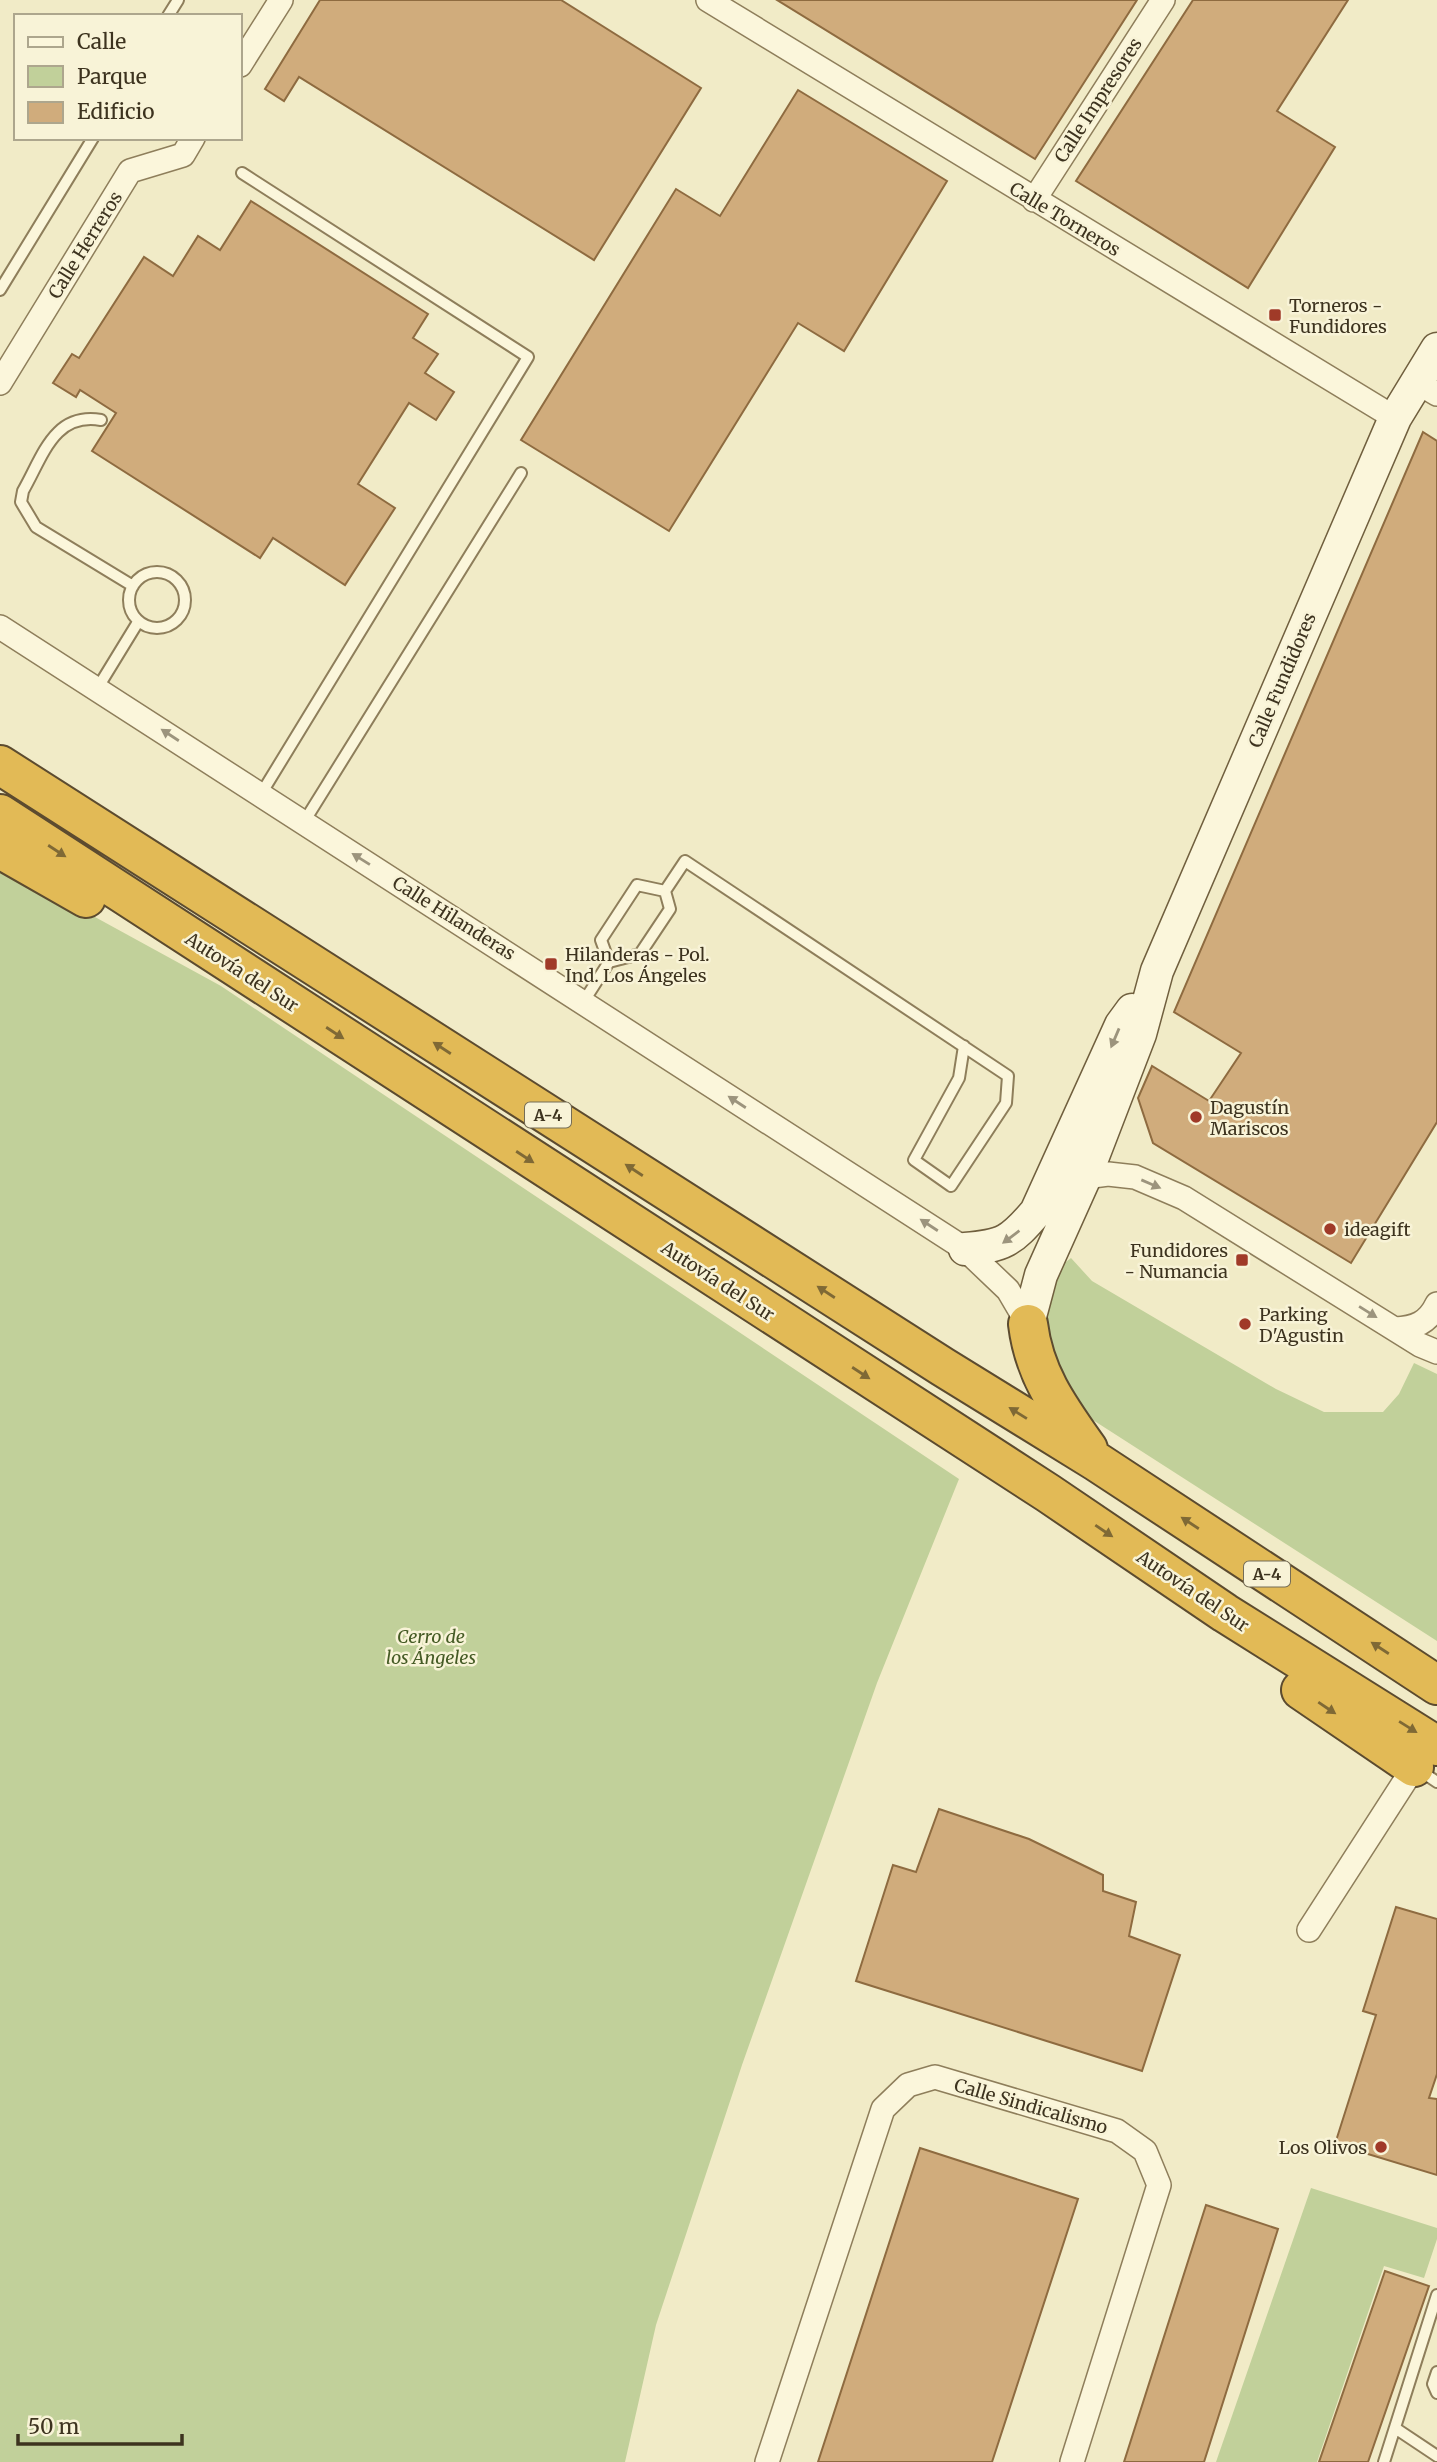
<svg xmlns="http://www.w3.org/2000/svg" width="1437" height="2462" font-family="Merriweather,serif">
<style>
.green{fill:#c1d09a}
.building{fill:#d0ac7c;stroke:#8e6b40;stroke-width:2}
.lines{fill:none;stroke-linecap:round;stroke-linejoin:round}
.lane-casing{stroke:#8e7e5b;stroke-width:14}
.street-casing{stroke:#8e7e5b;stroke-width:26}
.secondary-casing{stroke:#705f3e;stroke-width:35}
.highway-casing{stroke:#5c4b2f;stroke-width:42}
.lane{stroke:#fbf6db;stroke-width:10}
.street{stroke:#fbf6db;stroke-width:23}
.secondary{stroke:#fbf6db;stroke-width:32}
.highway{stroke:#e2ba56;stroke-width:38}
.oneway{fill:#9c947d}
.oneway2{fill:#7f6935}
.poi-dot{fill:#a03a28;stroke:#f8f3d7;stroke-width:2.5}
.labels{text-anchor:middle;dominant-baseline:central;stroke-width:5;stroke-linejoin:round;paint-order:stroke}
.shield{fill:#f8f3d7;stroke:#756d56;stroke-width:2}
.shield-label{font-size:16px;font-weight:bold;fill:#3d331f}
.street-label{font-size:18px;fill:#3d331f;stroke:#f8f3d7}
.poi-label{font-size:18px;fill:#3d331f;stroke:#f8f3d7;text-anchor:start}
.park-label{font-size:18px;font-style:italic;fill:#455b25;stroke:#f8f3d7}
</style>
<rect width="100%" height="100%" fill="#f1ebc7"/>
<!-- green -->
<path class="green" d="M 0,865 L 221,986 L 959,1479 L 877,1683 L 742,2065 L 656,2325 L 625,2462 L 0,2462 Z
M 1071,1258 L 1092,1281 L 1276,1389 L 1324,1412 L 1383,1412 L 1399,1394 L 1414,1363 L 1437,1374 L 1437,1641 L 1068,1404 L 1043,1324 L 1062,1265 Z
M 1311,2188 L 1437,2228 L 1437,2239 L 1424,2278 L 1384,2266 L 1317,2462 L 1216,2462 Z"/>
<!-- building -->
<path class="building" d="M 320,0 L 561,0 L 701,88 L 594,260 L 299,77 L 284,101 L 265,89 Z
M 777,0 L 1137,0 L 1035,159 Z
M 1193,0 L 1348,0 L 1277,111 L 1335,147 L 1248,288 L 1076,181 Z
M 798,90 L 947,181 L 844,351 L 798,323 L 669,531 L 521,440 L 676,189 L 720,216 Z
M 251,201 L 428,314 L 413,338 L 438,354 L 425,373 L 454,392 L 436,420 L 409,403 L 358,484 L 395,508 L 345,585 L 273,538 L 260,558 L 92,451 L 116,413 L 80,390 L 76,397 L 53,383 L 72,354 L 79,358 L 144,257 L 173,276 L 198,236 L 220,250 Z
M 1423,432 L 1437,441 L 1437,1122 L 1351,1263 L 1153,1143 L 1138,1098 L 1152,1066 L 1209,1101 L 1241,1053 L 1174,1012 Z
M 939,1809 L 1029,1839 L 1103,1875 L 1103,1891 L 1136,1902 L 1129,1936 L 1180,1955 L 1142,2071 L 856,1981 L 893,1865 L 916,1872 Z
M 1396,1907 L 1437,1919 L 1437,2074 L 1429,2098 L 1437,2099 L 1437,2175 L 1335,2144 L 1376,2015 L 1363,2011 Z
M 920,2148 L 1078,2199 L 992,2462 L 818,2462 Z
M 1206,2205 L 1278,2229 L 1204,2462 L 1124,2462 Z
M 1385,2271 L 1429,2286 L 1368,2462 L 1319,2462 Z"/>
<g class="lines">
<defs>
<path id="lane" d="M 168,16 L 178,0
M 242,173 L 528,357 L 261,794
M 0,290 L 93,138
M 101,420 C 54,412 43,456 23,491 L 21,502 L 36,527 L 133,586
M129 600a28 28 0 1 1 56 0a28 28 0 1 1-56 0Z
M 97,689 L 138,622
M 304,822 L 521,473
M 609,962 L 601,940 L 637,885 L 665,891
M 584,1001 L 609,962 L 640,954 L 670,909 L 665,891 L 685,861 L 1008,1076 L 1006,1103 L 951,1186 L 914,1160 L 959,1078 L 964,1046
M 1419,1770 L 1437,1782
M 1437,2372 L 1433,2384 L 1437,2393
M 1395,2428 L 1437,2456
M 1384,2462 L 1437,2295"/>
<path id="street" d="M 708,0 L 1395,418
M 240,65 L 281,0
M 1034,200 L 1163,0
M 1415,381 L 1437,394
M 0,383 L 130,171 L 183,155 L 193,138
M 0,627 L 965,1249 L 1008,1290 L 1028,1324
M 1085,1177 L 1108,1174 L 1135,1177 L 1184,1198 L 1420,1345 L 1437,1352
M 1395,1329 C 1415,1328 1428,1323 1437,1304
M 1309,1930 L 1414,1767
M 767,2462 L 883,2109 L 908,2085 L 935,2077 L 1117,2131 L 1145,2151 L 1159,2185 L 1072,2462"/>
<path id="secondary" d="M 965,1249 C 1004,1246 1011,1241 1036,1212 L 1121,1025 L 1132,1010
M 1028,1324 L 1041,1275 L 1085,1177 L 1140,1034 L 1157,971 L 1395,418 L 1437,349"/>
<path id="highway" d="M 0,765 L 943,1367 L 1097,1462 L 1437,1685
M 0,814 L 1048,1493 L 1225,1613 L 1437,1746
M 0,849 L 86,898
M 1028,1324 C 1034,1374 1059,1408 1088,1449
M 1301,1690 L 1414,1767"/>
</defs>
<!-- lane casing -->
<use href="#lane" class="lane-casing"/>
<!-- street casing -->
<use href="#street" class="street-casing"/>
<!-- secondary casing -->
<use href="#secondary" class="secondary-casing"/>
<!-- highway casing -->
<use href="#highway" class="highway-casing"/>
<!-- lane -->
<use href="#lane" class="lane"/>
<!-- street -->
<use href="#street" class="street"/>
<!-- secondary -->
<use href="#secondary" class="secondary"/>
<!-- highway -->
<use href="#highway" class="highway"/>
</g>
<!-- one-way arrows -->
<defs><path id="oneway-solid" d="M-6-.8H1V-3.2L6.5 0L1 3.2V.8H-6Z" transform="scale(1.75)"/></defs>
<g class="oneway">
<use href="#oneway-solid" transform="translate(170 735) rotate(-147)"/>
<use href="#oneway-solid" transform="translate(361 859) rotate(-148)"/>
<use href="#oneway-solid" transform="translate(1115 1038) rotate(113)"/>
<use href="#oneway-solid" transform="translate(737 1102) rotate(-147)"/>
<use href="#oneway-solid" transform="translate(1151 1184) rotate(23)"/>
<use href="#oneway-solid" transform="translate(929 1225) rotate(-147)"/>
<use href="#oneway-solid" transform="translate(1011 1237) rotate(143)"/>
<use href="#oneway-solid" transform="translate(1368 1312) rotate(32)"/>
</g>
<g class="oneway2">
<use href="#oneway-solid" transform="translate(57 851) rotate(33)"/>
<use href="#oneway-solid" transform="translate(335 1033) rotate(33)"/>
<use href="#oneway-solid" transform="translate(442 1048) rotate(-147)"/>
<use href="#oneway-solid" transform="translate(525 1157) rotate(33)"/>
<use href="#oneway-solid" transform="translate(634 1170) rotate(-147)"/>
<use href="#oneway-solid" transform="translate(826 1292) rotate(-147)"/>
<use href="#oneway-solid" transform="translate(861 1373) rotate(33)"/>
<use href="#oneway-solid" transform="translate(1018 1413) rotate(-148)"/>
<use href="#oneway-solid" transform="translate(1190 1523) rotate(-147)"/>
<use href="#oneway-solid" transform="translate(1104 1531) rotate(34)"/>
<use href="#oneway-solid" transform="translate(1380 1648) rotate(-147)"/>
<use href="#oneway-solid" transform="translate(1327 1708) rotate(34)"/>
<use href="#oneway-solid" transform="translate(1408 1727) rotate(32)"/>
</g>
<!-- markers -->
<g class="poi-dot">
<rect x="1268" y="308" width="14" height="14" rx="3.5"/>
<rect x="544" y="957" width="14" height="14" rx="3.5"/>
<circle cx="1196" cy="1117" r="7"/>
<circle cx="1330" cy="1229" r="7"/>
<rect x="1235" y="1253" width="14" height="14" rx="3.5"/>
<circle cx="1245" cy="1324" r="7"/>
<circle cx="1381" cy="2147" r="7"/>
</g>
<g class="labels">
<!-- shield labels -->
<g class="shield">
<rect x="525" y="1102.5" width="46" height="25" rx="5"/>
<rect x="1244" y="1561.5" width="46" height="25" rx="5"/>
</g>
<g class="shield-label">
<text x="548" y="1115">A-4</text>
<text x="1267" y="1574">A-4</text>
</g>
<!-- street labels -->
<g class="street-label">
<text transform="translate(1098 100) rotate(-57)">Calle Impresores</text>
<text transform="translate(1065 219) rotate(31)">Calle Torneros</text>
<text transform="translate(85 245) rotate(-58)">Calle Herreros</text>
<text transform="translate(1282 680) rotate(-67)">Calle Fundidores</text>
<text transform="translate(454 918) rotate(32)">Calle Hilanderas</text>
<text transform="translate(242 972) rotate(33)">Autovía del Sur</text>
<text transform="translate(718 1281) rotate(33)">Autovía del Sur</text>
<text transform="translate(1193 1591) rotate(34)">Autovía del Sur</text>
<text transform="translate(1031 2106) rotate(16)">Calle Sindicalismo</text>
</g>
<!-- poi labels -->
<g class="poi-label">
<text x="1289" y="305">Torneros -<tspan x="1289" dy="21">Fundidores</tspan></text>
<text x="565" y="954">Hilanderas - Pol.<tspan x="565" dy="21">Ind. Los Ángeles</tspan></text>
<text x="1210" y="1107">Dagustín<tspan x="1210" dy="21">Mariscos</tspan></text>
<text x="1344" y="1229">ideagift</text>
<text x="1228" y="1250" text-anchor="end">Fundidores<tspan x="1228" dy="21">- Numancia</tspan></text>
<text x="1259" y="1314">Parking<tspan x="1259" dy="21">D'Agustin</tspan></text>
<text x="1367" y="2147" text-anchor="end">Los Olivos</text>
</g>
<!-- park labels -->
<g class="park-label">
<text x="431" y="1636">Cerro de<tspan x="431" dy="21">los Ángeles</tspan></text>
</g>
</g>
<!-- legend -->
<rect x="14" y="14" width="228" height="126" fill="#f8f3d7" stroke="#ada68d" stroke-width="2"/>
<rect x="28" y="37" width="35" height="10" fill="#fbf6db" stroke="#ada68d" stroke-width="2"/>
<text x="77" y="49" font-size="21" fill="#3d331f">Calle</text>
<rect x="28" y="66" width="35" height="21" fill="#c1d09a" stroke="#ada68d" stroke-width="2"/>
<text x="77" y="84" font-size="21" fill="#3d331f">Parque</text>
<rect x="28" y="102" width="35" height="21" fill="#d0ac7c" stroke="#ada68d" stroke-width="2"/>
<text x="77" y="119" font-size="21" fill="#3d331f">Edificio</text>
<!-- scale -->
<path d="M18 2434v10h164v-10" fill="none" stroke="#3d331f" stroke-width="3.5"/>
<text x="28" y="2434" font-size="21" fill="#3d331f" stroke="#f8f3d7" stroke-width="5" paint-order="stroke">50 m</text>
</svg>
